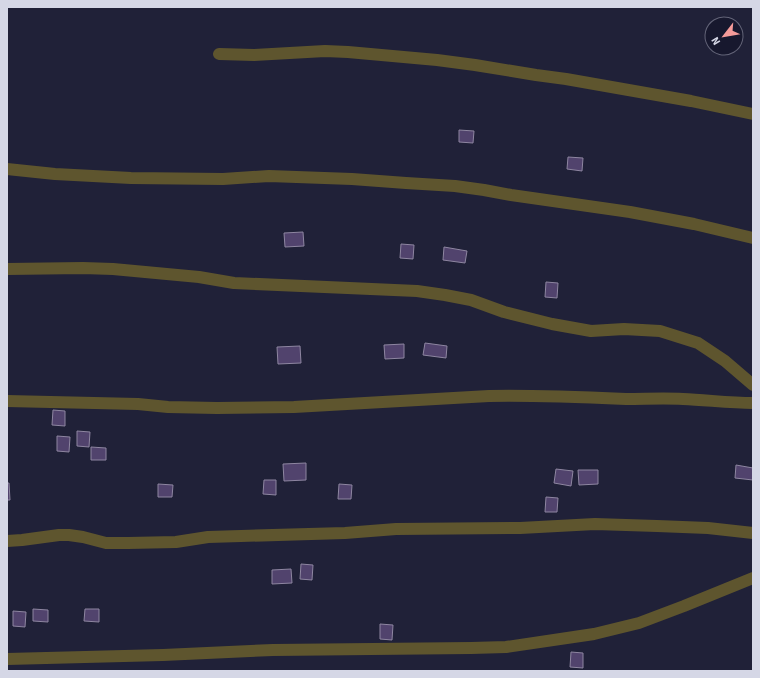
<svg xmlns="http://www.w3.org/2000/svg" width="760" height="678" font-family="'Source Sans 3',sans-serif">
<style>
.building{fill:#51436d;stroke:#8e86a1}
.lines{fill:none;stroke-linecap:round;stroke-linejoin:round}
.street{stroke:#5e552e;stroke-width:12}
</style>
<rect width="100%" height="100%" fill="#202138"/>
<!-- building -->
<path class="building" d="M 459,130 L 474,131 L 473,143 L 459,142 Z
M 568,157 L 583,158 L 582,171 L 567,169 Z
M 303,232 L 304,246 L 285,247 L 284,233 Z
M 401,244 L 414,245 L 413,259 L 400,258 Z
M 444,247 L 467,251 L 465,263 L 443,260 Z
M 546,282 L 558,283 L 557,298 L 545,297 Z
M 425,343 L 447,346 L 446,358 L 423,355 Z
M 404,344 L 404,358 L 385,359 L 384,345 Z
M 300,346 L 301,363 L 278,364 L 277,347 Z
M 53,410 L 65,411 L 65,426 L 52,425 Z
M 77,431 L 90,432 L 89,447 L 77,446 Z
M 57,436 L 70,437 L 69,452 L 57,451 Z
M 91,447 L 106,448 L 106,460 L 91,460 Z
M 306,463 L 306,480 L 284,481 L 283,464 Z
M 736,465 L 753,468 L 753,480 L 735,478 Z
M 556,469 L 573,471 L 571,486 L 554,483 Z
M 578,470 L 598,470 L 598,484 L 579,485 Z
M 264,480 L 276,480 L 276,495 L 263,494 Z
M 7,483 L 9,483 L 10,500 L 7,500 Z
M 158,484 L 173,485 L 172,497 L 158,497 Z
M 339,484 L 352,485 L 351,499 L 338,499 Z
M 546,497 L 558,498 L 557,512 L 545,512 Z
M 301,564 L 313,565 L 312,580 L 300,579 Z
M 291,569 L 292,583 L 272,584 L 272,570 Z
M 33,609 L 48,610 L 48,622 L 33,621 Z
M 85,609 L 99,609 L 99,622 L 84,621 Z
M 13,611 L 26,612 L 25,627 L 13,626 Z
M 380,624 L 393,625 L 392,640 L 380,639 Z
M 571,652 L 583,653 L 583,668 L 570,667 Z"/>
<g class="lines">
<!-- street -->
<path class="street" d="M 219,54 L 254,55 L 325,51 L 348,52 L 437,60 L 475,65 L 536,75 L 566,79 L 691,101 L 753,114
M 7,169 L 55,174 L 131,178 L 223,179 L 269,176 L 352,179 L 406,183 L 455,186 L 484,190 L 511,195 L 630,212 L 694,224 L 753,238
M 7,269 L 83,268 L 113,269 L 199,277 L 234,283 L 417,291 L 445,295 L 471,300 L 504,312 L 552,324 L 591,331 L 624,329 L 660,331 L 698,343 L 725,361 L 753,385
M 7,401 L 138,404 L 168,407 L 217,408 L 294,407 L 489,396 C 534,395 580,397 626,399 C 645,399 664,398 683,399 C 707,400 730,403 753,403
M 7,541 L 22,540 L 59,535 L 69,535 L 83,537 L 106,543 L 128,543 L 176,542 L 208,537 L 241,536 L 345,533 L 396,529 L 520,528 L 595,524 L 657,526 L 708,528 L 753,533
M 7,659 L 163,655 L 273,650 L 471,648 L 506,647 L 594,634 L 639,623 L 684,606 L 753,578"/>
</g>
<!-- border -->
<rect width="760" height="678" fill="none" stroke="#d5d7e6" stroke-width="16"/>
<!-- north arrow -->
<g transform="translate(724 36) rotate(239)"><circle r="19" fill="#17182e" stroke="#636478"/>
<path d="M0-3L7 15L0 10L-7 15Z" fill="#f59b9a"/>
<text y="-6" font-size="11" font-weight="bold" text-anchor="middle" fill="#d5d7e6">N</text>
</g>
</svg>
